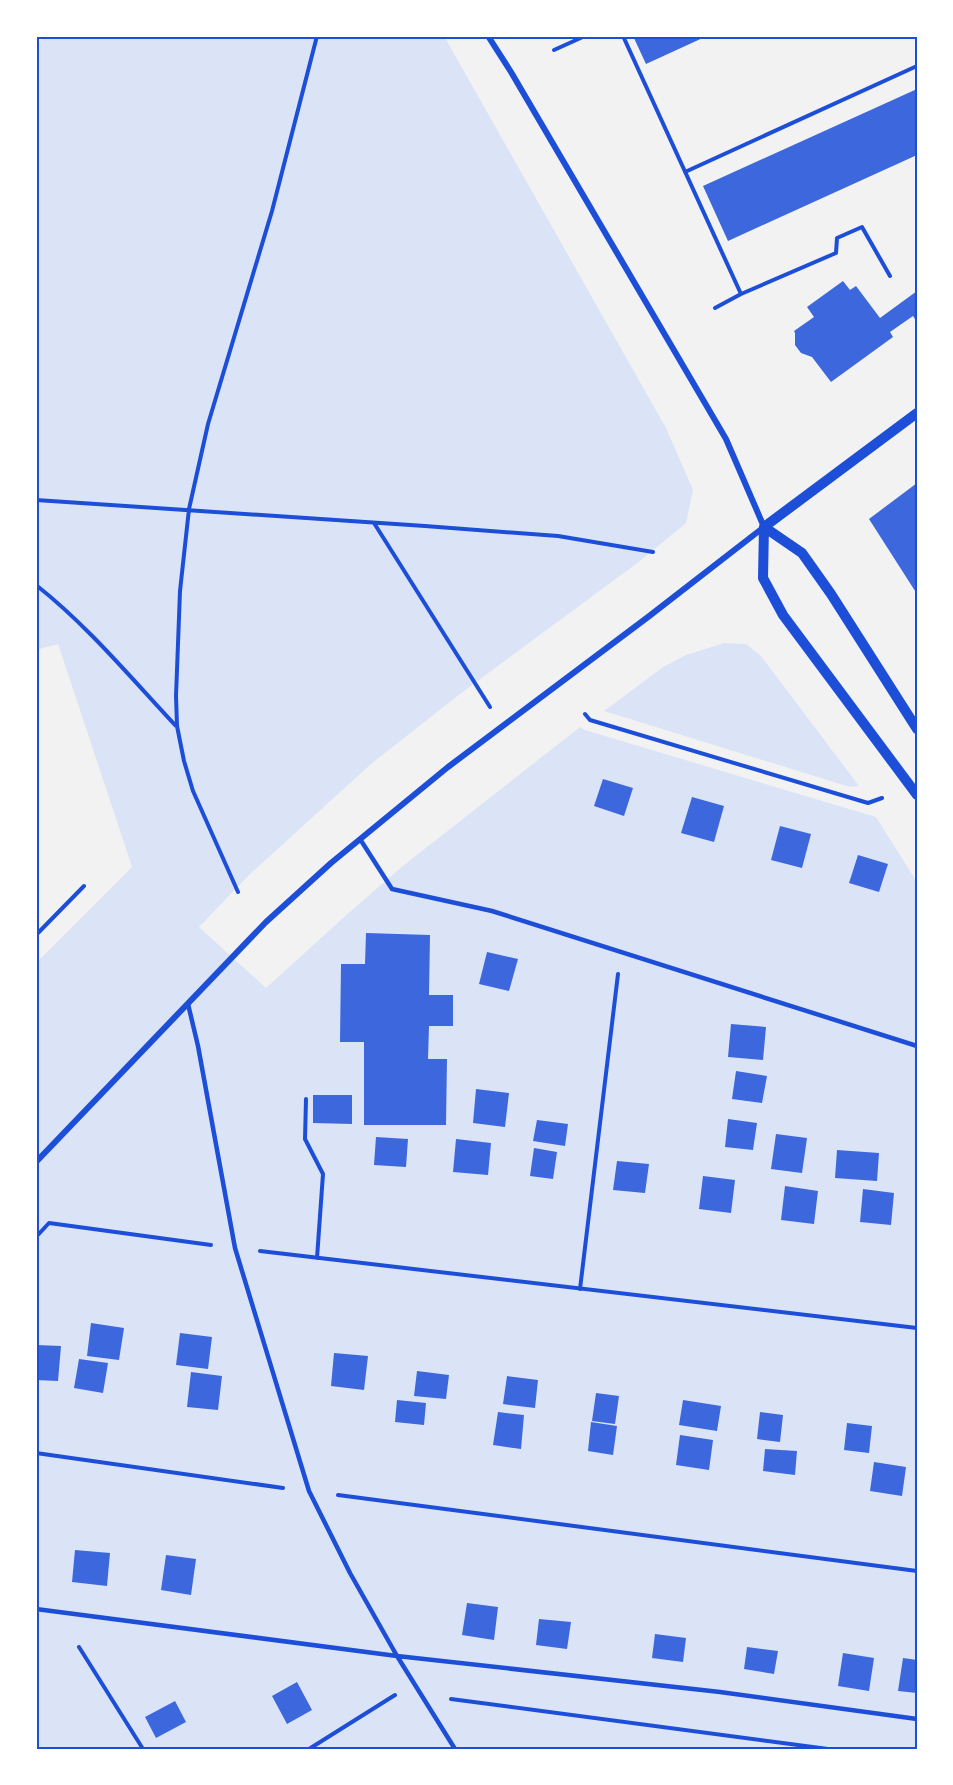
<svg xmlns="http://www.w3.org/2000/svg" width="953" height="1785" font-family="'Alegreya Sans',sans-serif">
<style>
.green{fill:#dbe4f7}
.building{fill:#3d67dc}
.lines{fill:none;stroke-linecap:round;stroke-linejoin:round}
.path{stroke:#1d4ed8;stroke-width:4}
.service{stroke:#1d4ed8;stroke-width:4.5}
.minor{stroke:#1d4ed8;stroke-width:6}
.tertiary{stroke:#1d4ed8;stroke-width:10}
.neatline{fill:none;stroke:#1d4ed8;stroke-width:2}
</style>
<rect width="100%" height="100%" fill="#f2f2f2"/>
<!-- green -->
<path class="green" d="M 45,36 L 444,36 L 666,428 L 693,490 L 686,523 L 640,561 L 460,694 L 371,764 L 249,875 L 199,927 L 266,988 L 353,909 L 404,865 L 580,727 L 585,730 L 876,817 L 917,882 L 917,1749 L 36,1749 L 36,952 L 39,960 L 132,867 L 58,644 L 36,650 L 36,46 Z
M 724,643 L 746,644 L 761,656 L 859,786 L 850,787 L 604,711 L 663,667 L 686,655 Z"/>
<!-- building -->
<path class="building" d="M 633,36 L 707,36 L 646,64 Z
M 917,89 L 917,155 L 728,241 L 703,186 Z
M 843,281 L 850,290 L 856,286 L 880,318 L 917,291 L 917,317 L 915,319 L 913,316 L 890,332 L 893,337 L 831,382 L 812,357 L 801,353 L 795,345 L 795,333 L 794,331 L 814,317 L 807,307 Z
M 917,483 L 917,594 L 869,519 Z
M 603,779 L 633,788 L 624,816 L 594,806 Z
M 692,797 L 724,806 L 714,842 L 681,833 Z
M 780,826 L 811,834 L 802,868 L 771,860 Z
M 858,855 L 888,864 L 879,892 L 849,883 Z
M 366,933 L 430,935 L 429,995 L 453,995 L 453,1026 L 429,1026 L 428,1059 L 447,1059 L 446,1125 L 364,1125 L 364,1042 L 340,1042 L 341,964 L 365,964 Z
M 487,952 L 518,959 L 509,991 L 479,984 Z
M 731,1024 L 766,1027 L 763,1060 L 728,1057 Z
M 736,1071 L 767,1076 L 762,1103 L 732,1099 Z
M 476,1089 L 509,1093 L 505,1127 L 473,1123 Z
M 313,1095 L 352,1095 L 352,1124 L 313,1123 Z
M 728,1119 L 757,1123 L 753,1150 L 725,1147 Z
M 537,1120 L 568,1124 L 565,1146 L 533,1141 Z
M 776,1134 L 807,1138 L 802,1173 L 771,1169 Z
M 376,1137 L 408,1139 L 406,1167 L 374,1165 Z
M 456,1139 L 491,1143 L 488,1175 L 453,1172 Z
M 534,1148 L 557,1152 L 553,1179 L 530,1176 Z
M 837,1150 L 879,1153 L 877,1181 L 835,1178 Z
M 617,1161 L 649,1164 L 645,1193 L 613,1190 Z
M 703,1176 L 735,1180 L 731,1213 L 699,1209 Z
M 785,1186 L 818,1191 L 814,1224 L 781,1220 Z
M 863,1189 L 894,1193 L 891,1225 L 860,1222 Z
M 91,1323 L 124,1328 L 119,1360 L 87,1356 Z
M 180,1333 L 212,1337 L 208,1369 L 176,1365 Z
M 36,1345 L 61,1346 L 58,1381 L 36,1380 Z
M 334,1353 L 368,1356 L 364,1390 L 331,1386 Z
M 79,1359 L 108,1363 L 103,1393 L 74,1388 Z
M 417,1371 L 449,1375 L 446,1399 L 414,1396 Z
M 191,1372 L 222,1376 L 218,1410 L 187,1407 Z
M 507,1376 L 538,1380 L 535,1408 L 503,1404 Z
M 596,1393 L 619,1396 L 615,1424 L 592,1421 Z
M 397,1400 L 426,1403 L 424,1425 L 395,1422 Z
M 683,1400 L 721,1406 L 717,1431 L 679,1425 Z
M 498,1412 L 524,1415 L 521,1449 L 493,1445 Z
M 760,1412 L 783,1415 L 780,1442 L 757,1439 Z
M 591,1422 L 617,1426 L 613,1455 L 588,1451 Z
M 847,1423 L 872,1426 L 869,1453 L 844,1450 Z
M 680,1435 L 713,1440 L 709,1470 L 676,1465 Z
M 765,1449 L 797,1451 L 795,1475 L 763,1471 Z
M 874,1462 L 906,1467 L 902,1496 L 870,1491 Z
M 75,1550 L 110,1553 L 107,1586 L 72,1582 Z
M 166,1555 L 196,1559 L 191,1595 L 161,1590 Z
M 467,1603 L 498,1607 L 494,1640 L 462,1635 Z
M 539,1619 L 571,1622 L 567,1649 L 536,1645 Z
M 655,1634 L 686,1638 L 683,1662 L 652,1658 Z
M 747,1647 L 778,1651 L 774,1674 L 744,1669 Z
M 843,1653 L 874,1658 L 869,1691 L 838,1686 Z
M 903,1658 L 917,1660 L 917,1693 L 898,1691 Z
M 297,1682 L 312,1710 L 287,1724 L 272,1696 Z
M 175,1701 L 186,1722 L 156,1738 L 145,1717 Z"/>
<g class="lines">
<!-- path -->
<path class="path" d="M 623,36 L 741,294 L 715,308
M 554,50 L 585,36
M 685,172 L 917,66
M 741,294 L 836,253 L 837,238 L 862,227 L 890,276
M 36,500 L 425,526 L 558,536 L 653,552
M 374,523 L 490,707
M 36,585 C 88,626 131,678 176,726
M 585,714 L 590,720 L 868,803 L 882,798
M 238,892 L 193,791 L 184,761 L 177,726 L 176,696 L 180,591 L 189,509 L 208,424 L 272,211 L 317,36
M 36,935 L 84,886
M 306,1099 L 305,1139 L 323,1174 L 317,1258
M 36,1237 L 49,1223 L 211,1245
M 260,1251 L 917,1328
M 580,1289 L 618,974
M 36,1453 L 283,1488
M 338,1495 L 917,1571
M 79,1647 L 143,1749
M 451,1699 L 828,1749
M 309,1749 L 395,1695"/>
<!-- service -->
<path class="service" d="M 360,839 L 392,889 L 492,911 L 917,1046
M 188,1004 L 198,1046 L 235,1248 L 309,1491 L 350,1573 L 397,1656 L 455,1749
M 36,1609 L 397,1656 L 720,1692 L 917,1719"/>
<!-- minor -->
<path class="minor" d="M 36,1162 L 266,922 L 331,863 L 448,767 L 648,617 L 764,527 L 726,439 L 511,72 L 488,36"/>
<!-- tertiary -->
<path class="tertiary" d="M 764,527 L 763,578 L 783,615 L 917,795
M 764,527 L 802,553 L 831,594 L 917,729
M 764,527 L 917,413"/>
</g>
<!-- border -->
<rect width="953" height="1785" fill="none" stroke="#ffffff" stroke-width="75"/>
<rect x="38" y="38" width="878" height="1710" class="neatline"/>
</svg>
